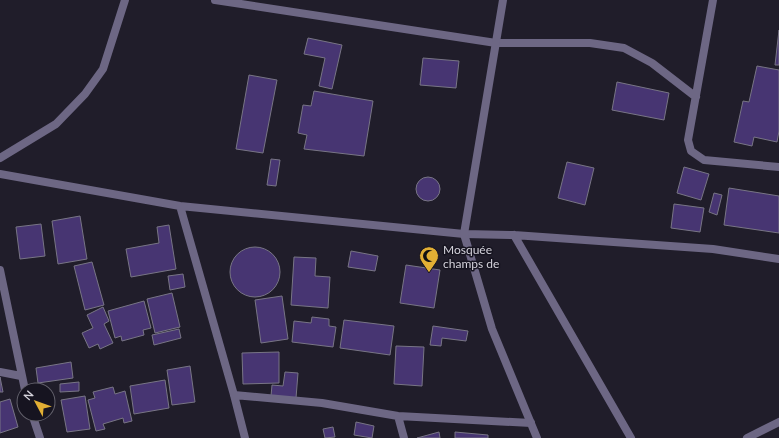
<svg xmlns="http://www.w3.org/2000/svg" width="779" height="438" font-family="Lato,sans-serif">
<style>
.building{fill:#473572;stroke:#787585}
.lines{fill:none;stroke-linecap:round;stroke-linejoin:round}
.minor{stroke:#6d6784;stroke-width:8}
.tertiary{stroke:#6d6784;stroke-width:8}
.labels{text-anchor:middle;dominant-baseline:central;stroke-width:3;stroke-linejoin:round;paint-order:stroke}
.poi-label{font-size:12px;fill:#d4d2db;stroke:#161420;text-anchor:start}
</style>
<rect width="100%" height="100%" fill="#201d2a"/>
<!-- building -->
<path class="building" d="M 779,30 L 779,65 L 775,65 Z
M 308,38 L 342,45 L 332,89 L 319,86 L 325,58 L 304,54 Z
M 423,58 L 459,61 L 456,88 L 420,85 Z
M 757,66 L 779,70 L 779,131 L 777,142 L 754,137 L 752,146 L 734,142 L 743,101 L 749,102 Z
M 249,75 L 277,80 L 263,153 L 236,149 Z
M 617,82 L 669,93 L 664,120 L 612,110 Z
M 314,91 L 373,101 L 364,156 L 304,149 L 307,135 L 298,133 L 303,105 L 311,106 Z
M 271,159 L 280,160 L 276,186 L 267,185 Z
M 567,162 L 594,168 L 585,205 L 558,198 Z
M 684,167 L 709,174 L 701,200 L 677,193 Z
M416 189a12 12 0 1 1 24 0a12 12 0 1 1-24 0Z
M 729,188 L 779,196 L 779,233 L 724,225 Z
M 714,193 L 722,195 L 717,215 L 709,212 Z
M 674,204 L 704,208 L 700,232 L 671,228 Z
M 80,216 L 87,259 L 58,264 L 52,221 Z
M 41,224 L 45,256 L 20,259 L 16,227 Z
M 169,225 L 176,269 L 131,277 L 126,249 L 159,243 L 157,227 Z
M230 272a25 25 0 1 1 50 0a25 25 0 1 1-50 0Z
M 351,251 L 378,256 L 375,271 L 348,267 Z
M 294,257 L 316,258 L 315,276 L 330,277 L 328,308 L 291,305 Z
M 92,262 L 104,305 L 85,310 L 74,266 Z
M 406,265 L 440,270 L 434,308 L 400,303 Z
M 183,274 L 185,287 L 170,290 L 168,276 Z
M 172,293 L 180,327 L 155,333 L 147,299 Z
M 282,296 L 288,339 L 261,343 L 255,300 Z
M 144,301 L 151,328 L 143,330 L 144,335 L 122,341 L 121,336 L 115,338 L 108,311 Z
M 103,307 L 109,321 L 104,324 L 113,343 L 100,349 L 98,344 L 89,348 L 82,333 L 93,328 L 87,315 Z
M 312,317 L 329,319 L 329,326 L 336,327 L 333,347 L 292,342 L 294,321 L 311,323 Z
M 344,320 L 394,326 L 390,355 L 340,348 Z
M 433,326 L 468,331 L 466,341 L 442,338 L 441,346 L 430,345 Z
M 179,329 L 181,338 L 154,345 L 152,335 Z
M 396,346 L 424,347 L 422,386 L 394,384 Z
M 279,352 L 279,383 L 243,384 L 242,353 Z
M 71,362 L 73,378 L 38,383 L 36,368 Z
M 190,366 L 195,402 L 172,405 L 167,370 Z
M 285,372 L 298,373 L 296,398 L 271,396 L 272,385 L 283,386 Z
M 0,377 L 3,392 L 0,392 Z
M 165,380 L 169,408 L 134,414 L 130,386 Z
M 79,382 L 79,391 L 60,392 L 60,384 Z
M 113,387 L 115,394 L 125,391 L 132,421 L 124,423 L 123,418 L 103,424 L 105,429 L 96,431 L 88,400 L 95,398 L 93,392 Z
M 85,396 L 90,429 L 67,432 L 61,400 Z
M 10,399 L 18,427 L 0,433 L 0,402 Z
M 356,422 L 374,426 L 372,438 L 354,435 Z
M 333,427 L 335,437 L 325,438 L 323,429 Z
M 439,432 L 440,438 L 417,438 Z
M 455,432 L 488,435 L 488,438 L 455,438 Z"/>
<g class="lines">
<!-- minor -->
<path class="minor" d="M 215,0 L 496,43 L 590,43 L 624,48 L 652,63 L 696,97
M 713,0 L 688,140 L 691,151 L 704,160 L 779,167
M 0,158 L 56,124 L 85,94 L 103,69 L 125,0
M 0,174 L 180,206 L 464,234 L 514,235 L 713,249 L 779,259
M 180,206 L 234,395 L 245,438
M 514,235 L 631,438
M 0,270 L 25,390
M 0,372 L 21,376
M 234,395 L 322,403 L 398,416 L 531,423
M 32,414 L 40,438
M 398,416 L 404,438
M 747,438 L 779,422"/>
<!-- tertiary -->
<path class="tertiary" d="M 503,0 L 464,234 L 492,329 L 537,438"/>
</g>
<!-- icons -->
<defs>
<symbol id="mosque-pin" viewBox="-11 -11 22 30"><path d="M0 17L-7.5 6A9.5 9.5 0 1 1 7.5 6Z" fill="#e2af34" stroke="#161420"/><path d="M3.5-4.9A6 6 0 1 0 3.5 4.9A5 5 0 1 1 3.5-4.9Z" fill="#111"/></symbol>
</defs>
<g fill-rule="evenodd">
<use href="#mosque-pin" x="418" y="245" width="22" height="30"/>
</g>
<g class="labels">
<!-- poi labels -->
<g class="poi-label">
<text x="443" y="249">Mosquée<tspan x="443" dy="14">champs de</tspan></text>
</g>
</g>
<!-- north arrow -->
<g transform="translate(36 402) rotate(311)"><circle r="19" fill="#161420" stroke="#62606b"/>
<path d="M0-3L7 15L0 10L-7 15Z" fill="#e2af34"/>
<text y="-6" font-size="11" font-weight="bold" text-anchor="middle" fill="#d4d2db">N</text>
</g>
</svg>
